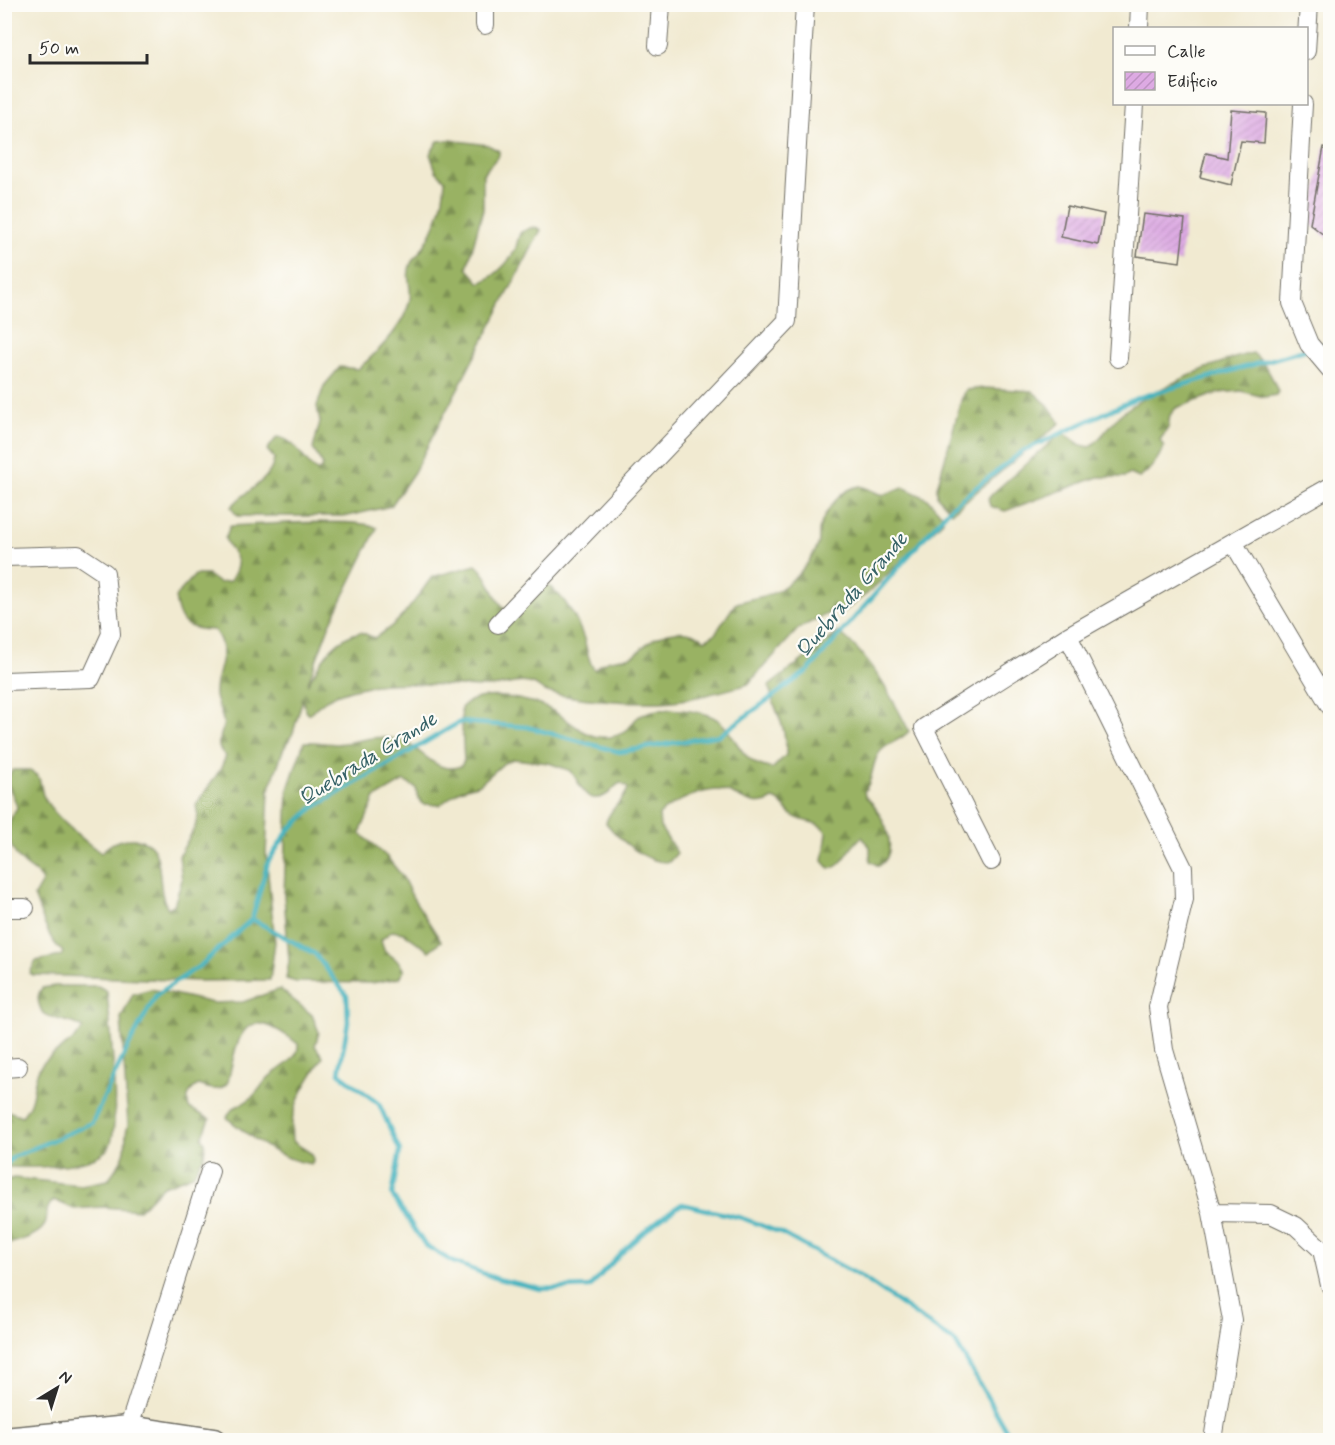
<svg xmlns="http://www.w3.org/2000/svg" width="1335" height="1445" font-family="Mynerve,sans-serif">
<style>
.forest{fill:url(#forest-firs);stroke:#626e47;stroke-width:1.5}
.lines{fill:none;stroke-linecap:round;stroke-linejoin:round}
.stream{stroke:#44b3bf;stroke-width:4.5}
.building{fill:url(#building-hatch)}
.minor-casing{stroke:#706e65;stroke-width:20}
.major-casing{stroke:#706e65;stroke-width:25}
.minor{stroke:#fff;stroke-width:18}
.major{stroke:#fff;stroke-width:22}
.labels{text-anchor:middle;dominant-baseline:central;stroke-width:4.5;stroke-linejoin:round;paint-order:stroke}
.water-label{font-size:21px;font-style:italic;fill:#356166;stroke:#fdfcf7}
</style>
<defs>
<pattern id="forest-firs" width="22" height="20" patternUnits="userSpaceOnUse" patternTransform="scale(1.5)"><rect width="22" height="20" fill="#99b263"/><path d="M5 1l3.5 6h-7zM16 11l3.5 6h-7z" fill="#7d9152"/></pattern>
<pattern id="building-hatch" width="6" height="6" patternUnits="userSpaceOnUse" patternTransform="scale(1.5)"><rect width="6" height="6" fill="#ddaae3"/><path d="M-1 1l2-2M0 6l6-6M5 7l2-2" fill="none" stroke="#be92c3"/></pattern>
</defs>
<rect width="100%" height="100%" fill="#fdfcf7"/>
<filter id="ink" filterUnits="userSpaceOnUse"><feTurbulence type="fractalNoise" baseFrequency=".0167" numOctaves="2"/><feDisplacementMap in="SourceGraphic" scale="12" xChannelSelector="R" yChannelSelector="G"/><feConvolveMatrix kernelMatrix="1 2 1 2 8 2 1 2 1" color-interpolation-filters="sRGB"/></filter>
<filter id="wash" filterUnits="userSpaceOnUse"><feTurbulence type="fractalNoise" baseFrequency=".008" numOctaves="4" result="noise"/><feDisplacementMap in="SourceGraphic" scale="24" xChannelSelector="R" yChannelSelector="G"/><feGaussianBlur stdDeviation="1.35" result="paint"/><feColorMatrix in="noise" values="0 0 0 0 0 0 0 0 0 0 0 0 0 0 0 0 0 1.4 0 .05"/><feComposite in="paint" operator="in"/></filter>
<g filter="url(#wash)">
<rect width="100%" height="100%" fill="#f1ead1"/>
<!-- forest -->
<path class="forest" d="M 450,140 L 488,145 L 499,151 L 499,155 L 483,174 L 483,209 L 467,268 L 480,283 C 494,277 508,264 515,250 C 518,244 517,238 521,232 L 533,227 L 541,230 L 414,472 L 391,506 L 348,516 L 237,516 L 231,507 C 244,491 273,481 274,458 L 267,450 L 277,437 C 297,439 303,463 318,472 L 323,465 L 313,449 L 320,422 L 317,406 L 324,386 L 340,367 L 358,369 C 378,352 405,326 410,299 C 412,287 405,276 411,263 C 414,258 419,254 422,249 C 436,228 444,204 445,180 L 436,171 L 430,154 L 438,141 Z
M 1253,353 C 1265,363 1273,377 1278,392 L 1276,395 L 1264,397 L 1241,391 L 1218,393 L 1176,408 L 1170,415 L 1168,428 L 1160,440 L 1164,447 C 1158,459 1151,471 1139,478 L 1130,474 L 1125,477 L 1098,477 L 1005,511 L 990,506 L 988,499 L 993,493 L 1059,435 L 1064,433 L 1081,445 L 1090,447 C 1103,437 1111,423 1122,413 C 1149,391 1220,360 1253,353 Z
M 984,388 L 1032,391 L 1048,405 L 1060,423 L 952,512 L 937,496 L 937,487 L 963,394 L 966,390 Z
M 860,486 C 886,494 874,500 903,487 L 928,499 L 943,516 L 943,521 L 868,593 L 842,613 L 837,609 L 799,628 L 748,684 L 742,686 C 711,694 680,703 648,702 C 622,702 567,699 544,691 C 540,689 537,685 533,684 C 518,679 502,687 488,687 C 434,687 376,673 326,700 C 320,704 314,710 308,714 L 305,711 L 303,698 L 293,733 L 283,750 L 269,791 L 266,855 L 275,942 L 270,980 L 200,981 L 33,975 L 30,973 L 36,961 L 61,956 L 63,952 C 47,939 42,915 34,896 L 42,882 C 38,872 32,871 25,865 C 7,849 3,826 17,808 C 15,792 0,784 13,770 L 28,770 L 38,776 C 41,782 41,789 43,795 C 51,814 84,841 101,853 C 109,844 118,839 130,839 C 172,837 152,887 168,908 L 174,905 L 182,880 L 179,856 L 195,827 L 198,816 L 196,805 L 220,770 L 226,756 C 214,746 220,740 223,728 C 226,718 216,706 215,696 C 213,672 233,654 214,630 C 187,629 179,626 175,597 L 195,575 L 208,575 L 219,583 L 230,581 C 244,559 235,559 225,539 L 230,526 C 253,525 364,517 377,528 L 329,626 L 307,685 C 321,662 332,638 361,632 L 374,638 C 401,624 414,601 432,577 L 476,565 C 493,578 492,602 510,612 L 542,587 L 549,586 C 566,599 575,616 583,636 C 587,646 588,664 595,670 C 606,656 619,661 634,655 C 639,652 643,646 648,643 C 664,630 689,627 705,640 L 715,634 L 735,604 C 753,596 770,599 786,585 C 798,576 812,560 818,545 C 820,540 818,533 820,527 C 826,510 841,488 860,486 Z
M 839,632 C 869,655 892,697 909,731 C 900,742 886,742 879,753 C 871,764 874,780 864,792 C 865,799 868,798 872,803 C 885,820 900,852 879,866 L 870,861 L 870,847 L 862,837 C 849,846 845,865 830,869 L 823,861 L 827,833 C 817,818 805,825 792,815 C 785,810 783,801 773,799 C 754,811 742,796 725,791 C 706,786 671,803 659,815 L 660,827 L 677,853 L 669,862 C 646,864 619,839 606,823 C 609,808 625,801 628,788 L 621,783 C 614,785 612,792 606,795 C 584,807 581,783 571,771 L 549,763 L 513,759 L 504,763 L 480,784 L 460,790 L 440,805 L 423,804 L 418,798 L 416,788 L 404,781 L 375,798 L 360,833 L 387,857 L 402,876 L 413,898 L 441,941 L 429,951 L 404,933 L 392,931 L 381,940 L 384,950 L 399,962 L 404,971 L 399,978 L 372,983 L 296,982 L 286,979 L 289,961 L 284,895 L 288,789 L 304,742 C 314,741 325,744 336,744 C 359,742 377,733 400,740 C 422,747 435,776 461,766 L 464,761 L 461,708 C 478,687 531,699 551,710 C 567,718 577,731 594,736 C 604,739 620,737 628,729 C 632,726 633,721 637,718 C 653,705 690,709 708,715 C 731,722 736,752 755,763 C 760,766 767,767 772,769 L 786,755 C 787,725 775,714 769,686 Z
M 55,986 L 98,986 L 107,991 C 109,1017 123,1135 107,1150 C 85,1169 32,1168 5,1167 L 5,1110 L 22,1116 C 38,1098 30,1083 40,1067 C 51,1051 73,1046 83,1028 C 71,1019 54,1022 42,1012 C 38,1003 36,996 42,988 Z
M 151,989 L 213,1003 L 243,1002 L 280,989 L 312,1015 L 319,1032 L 315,1046 L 323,1057 C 306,1085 288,1107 292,1141 L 312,1154 L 313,1161 L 311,1164 C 278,1159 252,1138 227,1118 C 231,1106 238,1107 247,1101 C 257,1095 261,1085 269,1077 C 280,1067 299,1061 298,1044 C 244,1001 238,1033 228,1082 C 220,1093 209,1089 198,1085 C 188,1091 186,1098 189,1108 L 210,1119 L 202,1137 L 205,1143 L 204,1156 L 193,1175 L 163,1186 L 139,1210 L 103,1207 L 74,1209 L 54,1200 C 45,1208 48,1211 46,1222 C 42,1236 17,1241 5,1245 L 5,1180 L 14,1178 L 81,1185 L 108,1180 C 113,1172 121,1163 124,1154 C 127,1145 124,1135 128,1125 L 121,1018 L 133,994 Z"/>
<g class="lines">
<!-- stream -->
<path class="stream" d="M 1316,347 L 1330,343
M 252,919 L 315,954 L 347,996 L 348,1022 L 339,1073 L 379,1104 L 400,1151 L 392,1195 L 425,1245 L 453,1262 L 498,1279 L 541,1289 L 590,1287 C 618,1255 646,1226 682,1204 L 742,1218 L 781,1233 L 863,1278 L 956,1343 L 1012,1440
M 4,1167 L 13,1157 L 92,1123 L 126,1051 L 156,995 L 201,965 L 252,919 L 268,862 L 288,831 L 313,808 L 460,722 L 527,727 L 620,752 L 720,735 L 809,670 L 951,507 L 1023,451 L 1137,398 L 1308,349"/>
</g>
<g id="blocks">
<!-- building -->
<path class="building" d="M 1231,110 L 1266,113 L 1264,143 L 1241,141 L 1231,185 L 1200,177 L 1206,153 L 1227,158 Z
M 1324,147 L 1330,147 L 1330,240 L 1310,224 Z
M 1067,206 L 1104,214 L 1098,245 L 1061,237 Z
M 1143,214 L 1185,219 L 1180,262 L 1137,256 Z"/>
</g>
</g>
<g filter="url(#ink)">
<use href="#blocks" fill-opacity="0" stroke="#706e65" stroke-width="1.5"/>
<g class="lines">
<defs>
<path id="minor" d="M 485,25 L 485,4
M 1139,28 L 1140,4
M 658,46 L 661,4
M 1306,51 L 1309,4
M 1303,104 L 1292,303 L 1309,344 L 1330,369
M 1118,358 L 1134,104
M 1233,542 L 1330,706
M 4,557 L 78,555 L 105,573 L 111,634 L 91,678 L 4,681
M 498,624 L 787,321 L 805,4
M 991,861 L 924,728 L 1068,636
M 4,908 L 25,908
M 4,1068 L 18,1067
M 1212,1213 L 1271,1214 L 1296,1226 L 1322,1250 L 1330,1285
M 129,1427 L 210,1171
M 1213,1440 L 1232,1320 L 1212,1213 L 1164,1050 L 1158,1007 L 1184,899 L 1183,868 L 1068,636 L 1330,487"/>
<path id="major" d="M 4,1439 L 129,1427 L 214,1440"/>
</defs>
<!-- minor casing -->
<use href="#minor" class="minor-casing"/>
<!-- major casing -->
<use href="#major" class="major-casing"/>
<!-- minor -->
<use href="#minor" class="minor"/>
<!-- major -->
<use href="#major" class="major"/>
</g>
</g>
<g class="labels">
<!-- water labels -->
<g class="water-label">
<text transform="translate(852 595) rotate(-49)">Quebrada Grande</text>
<text transform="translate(368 759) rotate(-32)">Quebrada Grande</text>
</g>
</g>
<!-- margin -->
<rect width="1335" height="1445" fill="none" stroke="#fdfcf7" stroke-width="24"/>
<!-- legend -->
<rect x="1113" y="27" width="195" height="78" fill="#fdfcf7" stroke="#a9a8a5" stroke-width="1.5"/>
<rect x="1125" y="46" width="30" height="9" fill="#ffffff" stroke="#a9a8a5" stroke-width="1.5"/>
<text x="1167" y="57" font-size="18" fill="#2b2b2b">Calle</text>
<rect x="1125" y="72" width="30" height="18" fill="url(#building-hatch)" stroke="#a9a8a5" stroke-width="1.5"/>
<text x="1167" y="87" font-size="18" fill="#2b2b2b">Edificio</text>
<!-- north arrow -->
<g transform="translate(57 1388) rotate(38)" stroke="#fdfcf7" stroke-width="4.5" paint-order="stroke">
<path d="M0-4.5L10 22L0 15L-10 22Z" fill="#2b2b2b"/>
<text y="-9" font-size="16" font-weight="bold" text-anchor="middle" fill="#2b2b2b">N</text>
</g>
<!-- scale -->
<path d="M30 54v9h117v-9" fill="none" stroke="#2b2b2b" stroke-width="3"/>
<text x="39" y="54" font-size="18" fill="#2b2b2b" stroke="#fdfcf7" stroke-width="4.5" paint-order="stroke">50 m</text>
</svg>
